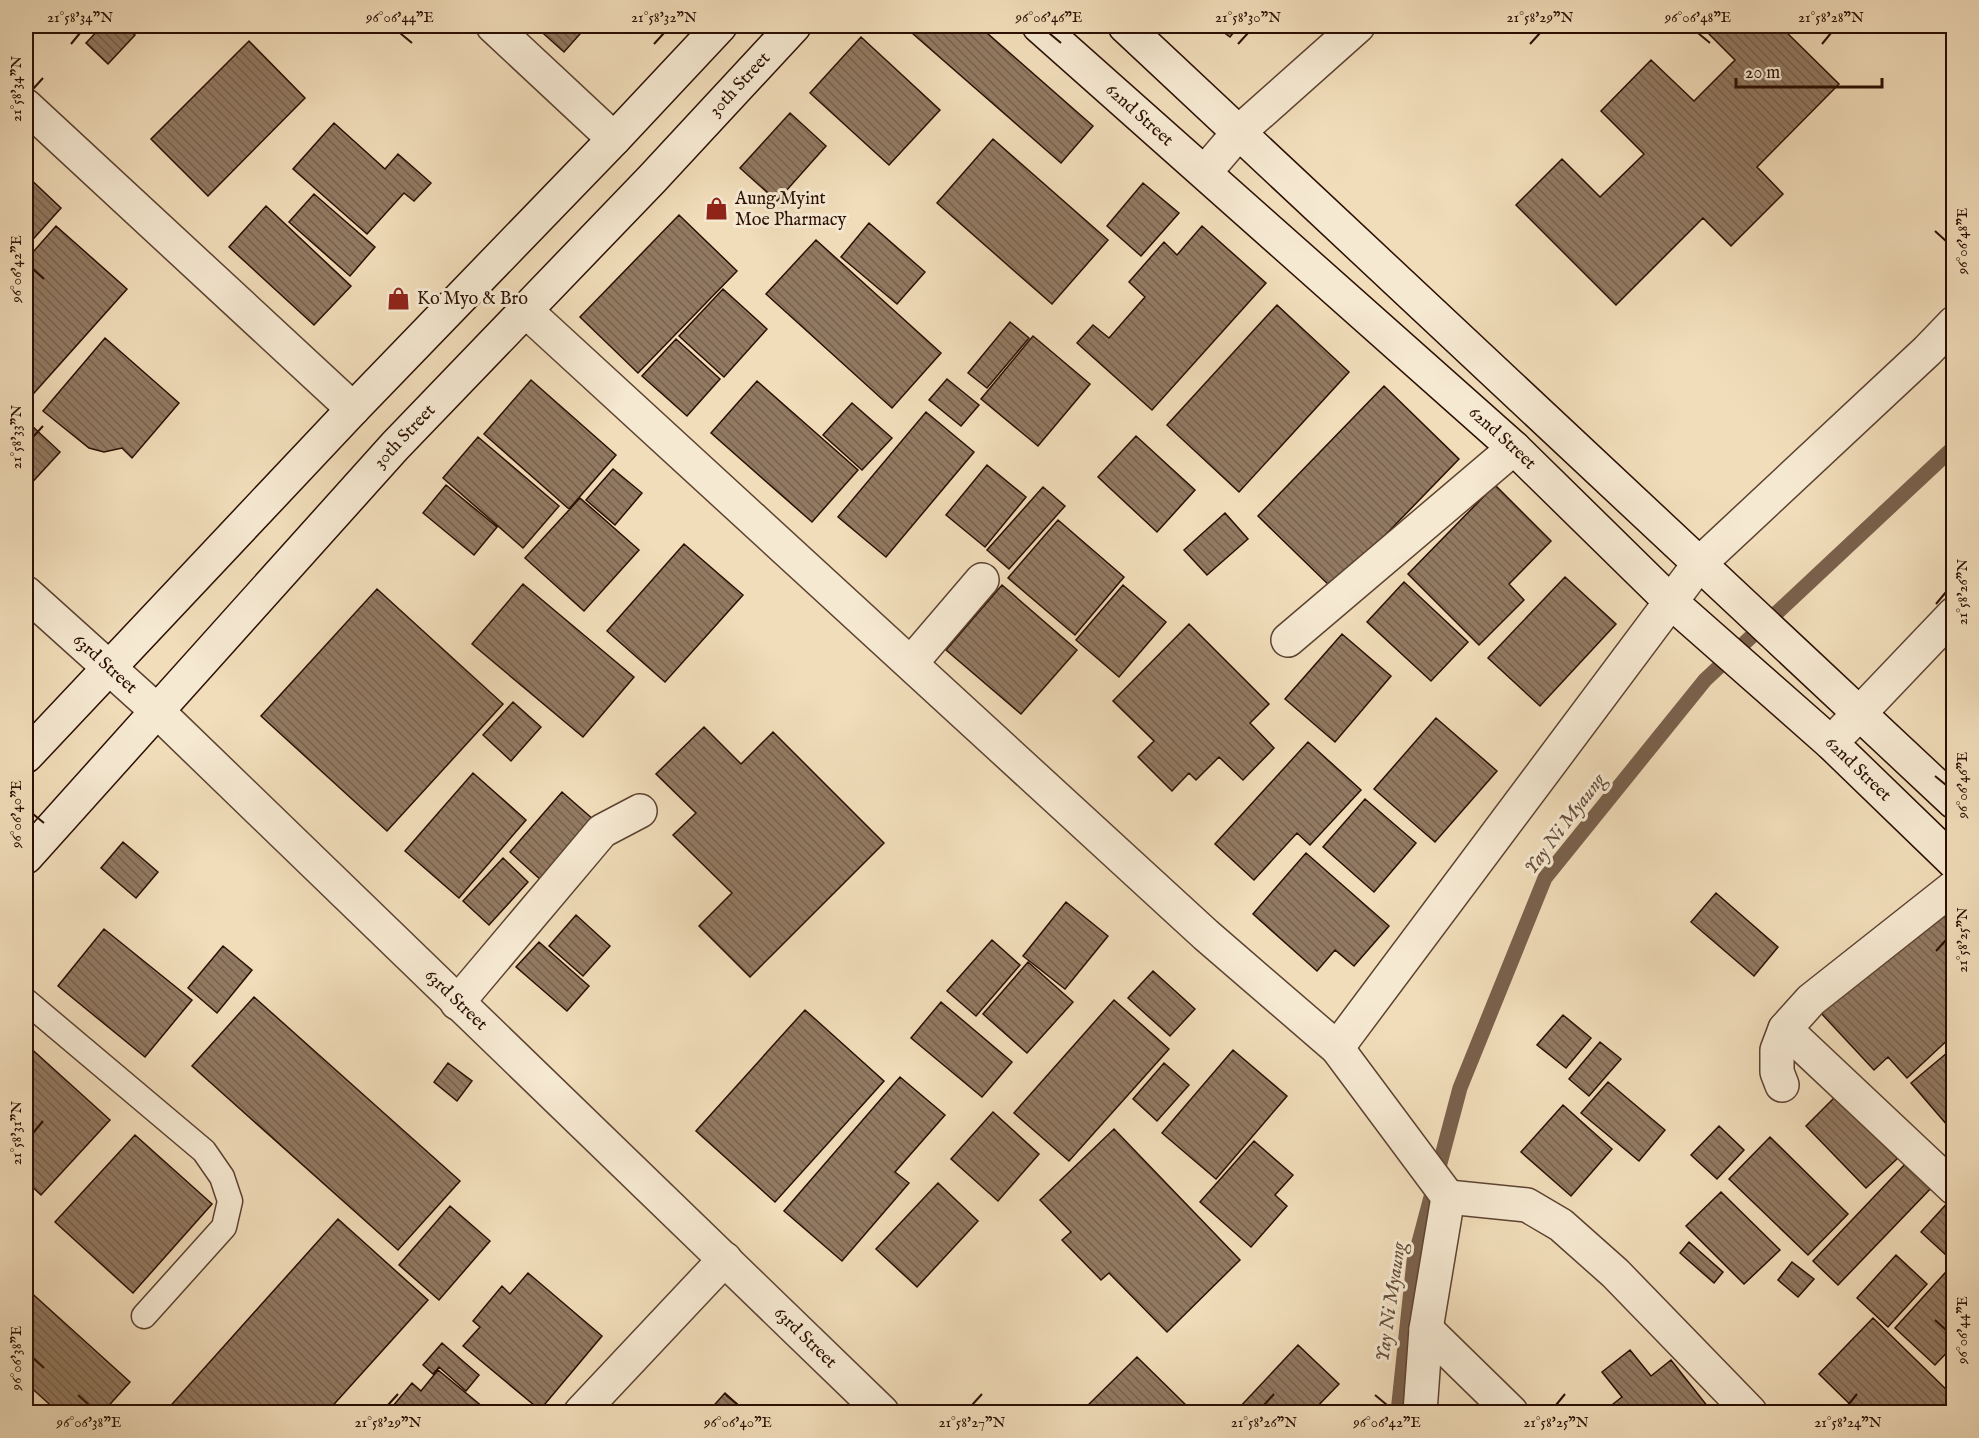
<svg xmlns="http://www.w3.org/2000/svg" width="1979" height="1438" font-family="'IM FELL English',serif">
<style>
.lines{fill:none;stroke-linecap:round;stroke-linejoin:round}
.stream{stroke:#7a614c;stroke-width:15}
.building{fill:url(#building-back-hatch);stroke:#2b0f03;stroke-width:1.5}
.service-casing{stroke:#5c4231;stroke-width:27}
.minor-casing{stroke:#5c4231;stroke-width:36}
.secondary-casing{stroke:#2b0f03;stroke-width:36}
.service{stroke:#f6e9d2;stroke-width:24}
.minor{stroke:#f6e9d2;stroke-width:33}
.secondary{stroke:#f6e9d2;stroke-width:33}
.ticks{fill:none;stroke:#2b0f03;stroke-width:2}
.labels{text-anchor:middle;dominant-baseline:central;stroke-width:6;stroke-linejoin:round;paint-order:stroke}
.street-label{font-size:18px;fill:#2b0f03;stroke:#f6e9d2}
.poi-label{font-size:18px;fill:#2b0f03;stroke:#f6e9d2;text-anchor:start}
.water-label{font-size:20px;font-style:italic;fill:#664c39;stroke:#f6e9d2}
.neatline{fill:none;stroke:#2b0f03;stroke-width:2}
.ticks-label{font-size:15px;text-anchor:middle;fill:#2b0f03}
</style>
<defs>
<pattern id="building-back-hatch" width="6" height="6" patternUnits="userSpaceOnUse" patternTransform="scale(1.5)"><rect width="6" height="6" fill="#927a62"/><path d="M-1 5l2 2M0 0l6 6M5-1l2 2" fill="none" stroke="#77624f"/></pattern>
</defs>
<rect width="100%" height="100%" fill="#f1ddba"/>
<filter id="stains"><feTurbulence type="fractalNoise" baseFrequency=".00333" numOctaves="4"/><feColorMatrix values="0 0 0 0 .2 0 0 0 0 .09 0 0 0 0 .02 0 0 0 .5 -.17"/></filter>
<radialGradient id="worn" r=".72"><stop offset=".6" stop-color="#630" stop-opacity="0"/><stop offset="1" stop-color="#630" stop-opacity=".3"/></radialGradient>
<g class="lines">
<!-- stream -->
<path class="stream" d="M 1398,1412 L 1414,1261 L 1460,1088 L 1545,878 L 1705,680 L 1954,447"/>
</g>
<!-- building -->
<path class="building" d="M 102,26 L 125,26 L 135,35 L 108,64 L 86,43 Z
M 535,26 L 587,26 L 564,52 Z
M 904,26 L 979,26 L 1093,126 L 1061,163 Z
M 1215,26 L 1239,26 L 1230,37 Z
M 1707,26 L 1780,26 L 1839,84 L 1757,167 L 1783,194 L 1731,246 L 1703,218 L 1616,305 L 1516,205 L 1562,159 L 1600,197 L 1644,154 L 1601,111 L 1651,60 L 1694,101 L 1735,60 L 1704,29 Z
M 861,37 L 940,110 L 889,165 L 810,93 Z
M 249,41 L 305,98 L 208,196 L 151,139 Z
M 790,113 L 826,146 L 777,201 L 740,168 Z
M 334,123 L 385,169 L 398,154 L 431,183 L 414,201 L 404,193 L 367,234 L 293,169 Z
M 993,139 L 1108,240 L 1052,304 L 937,203 Z
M 26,175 L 61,208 L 26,247 Z
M 1143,183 L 1179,213 L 1141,256 L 1107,226 Z
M 314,194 L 375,247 L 350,276 L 289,222 Z
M 266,206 L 351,286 L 314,325 L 229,247 Z
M 679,215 L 737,271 L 638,373 L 580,317 Z
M 869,223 L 925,272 L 897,304 L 841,257 Z
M 56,226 L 127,289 L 26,402 L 26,260 Z
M 1202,226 L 1266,283 L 1152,410 L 1077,343 L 1093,325 L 1109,338 L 1145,297 L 1129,282 L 1164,242 L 1177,255 Z
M 816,240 L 941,353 L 892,408 L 766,294 Z
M 723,289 L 767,329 L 724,377 L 679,336 Z
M 1277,305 L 1349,372 L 1239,492 L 1167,425 Z
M 1010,322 L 1029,338 L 987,388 L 968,373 Z
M 1033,336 L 1090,384 L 1038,446 L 981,399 Z
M 105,338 L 179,403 L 132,458 L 122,448 L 104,452 L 89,448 L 43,411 Z
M 676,339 L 720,379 L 687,416 L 642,376 Z
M 947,379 L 979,405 L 961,426 L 929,400 Z
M 531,380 L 616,455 L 569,509 L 484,434 Z
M 757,381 L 858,470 L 812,522 L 711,433 Z
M 1384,386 L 1459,459 L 1333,589 L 1258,516 Z
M 852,403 L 892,438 L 862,470 L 823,435 Z
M 926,412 L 974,452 L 886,557 L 838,517 Z
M 31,425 L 60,452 L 26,489 L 26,431 Z
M 1136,436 L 1195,490 L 1157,532 L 1098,477 Z
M 478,437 L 559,506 L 523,548 L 443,478 Z
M 987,465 L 1026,497 L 985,547 L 946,515 Z
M 613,469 L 642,493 L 615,525 L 586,500 Z
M 446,485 L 497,527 L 474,555 L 423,513 Z
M 1495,485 L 1551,541 L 1509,584 L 1524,600 L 1479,645 L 1408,574 Z
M 1043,487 L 1065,506 L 1009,569 L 987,550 Z
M 580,498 L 639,550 L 584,611 L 525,558 Z
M 1225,513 L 1248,539 L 1207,575 L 1184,550 Z
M 1058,520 L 1124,577 L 1075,635 L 1008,578 Z
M 684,544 L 743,595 L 665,682 L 607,631 Z
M 1565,577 L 1616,624 L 1540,706 L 1488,658 Z
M 1404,582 L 1468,642 L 1431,681 L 1367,622 Z
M 523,584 L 634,677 L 583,737 L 472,644 Z
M 1002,585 L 1077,650 L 1021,714 L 946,650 Z
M 1123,585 L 1166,622 L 1119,677 L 1076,640 Z
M 377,589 L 503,704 L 387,831 L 261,716 Z
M 1189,624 L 1269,704 L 1250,723 L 1274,748 L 1243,780 L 1219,757 L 1196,780 L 1189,773 L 1172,791 L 1138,757 L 1154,741 L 1113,701 Z
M 1342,634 L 1391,676 L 1335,742 L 1285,699 Z
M 513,702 L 541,727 L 511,761 L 483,735 Z
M 1436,718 L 1497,771 L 1435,842 L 1374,789 Z
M 704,727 L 741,764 L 773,732 L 884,843 L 750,977 L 699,926 L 732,893 L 673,835 L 696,813 L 656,774 Z
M 1308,742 L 1361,790 L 1310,845 L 1297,833 L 1254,880 L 1215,844 Z
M 473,773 L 526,820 L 459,898 L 405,851 Z
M 562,792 L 594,820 L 542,881 L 510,852 Z
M 1365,799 L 1416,843 L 1374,892 L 1323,847 Z
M 123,842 L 158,872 L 136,898 L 101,868 Z
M 1306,853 L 1389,926 L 1354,966 L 1335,950 L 1317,971 L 1253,914 Z
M 503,858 L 528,882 L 489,925 L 463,901 Z
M 1716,893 L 1778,947 L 1754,976 L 1691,922 Z
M 1066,902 L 1108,936 L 1065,989 L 1023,956 Z
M 1935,905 L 1954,925 L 1954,1034 L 1907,1078 L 1888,1057 L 1874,1070 L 1820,1012 Z
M 576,915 L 610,946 L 583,976 L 549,946 Z
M 104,929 L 192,1000 L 145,1057 L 58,986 Z
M 992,940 L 1020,965 L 976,1016 L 947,991 Z
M 539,942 L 589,986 L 567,1011 L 516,967 Z
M 223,946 L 252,970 L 217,1013 L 188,988 Z
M 1028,962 L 1073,1002 L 1027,1053 L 983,1014 Z
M 1153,971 L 1195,1009 L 1170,1036 L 1128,998 Z
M 254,997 L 460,1181 L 398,1250 L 192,1066 Z
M 1114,1000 L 1169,1049 L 1069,1161 L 1014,1113 Z
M 941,1002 L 1012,1062 L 982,1097 L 911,1038 Z
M 805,1010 L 884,1081 L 775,1202 L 696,1131 Z
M 1563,1015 L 1591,1038 L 1566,1068 L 1537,1045 Z
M 1600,1042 L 1621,1059 L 1589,1096 L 1569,1079 Z
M 26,1044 L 110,1120 L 41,1195 L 26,1181 Z
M 1954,1047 L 1954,1133 L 1911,1083 Z
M 1233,1050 L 1287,1096 L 1216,1179 L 1162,1133 Z
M 448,1063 L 472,1081 L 457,1101 L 434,1082 Z
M 1164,1063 L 1189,1085 L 1157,1121 L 1133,1099 Z
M 900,1077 L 945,1115 L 895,1172 L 909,1183 L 842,1261 L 784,1211 Z
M 1608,1082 L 1665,1130 L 1639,1161 L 1581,1113 Z
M 1837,1095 L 1898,1158 L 1866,1188 L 1806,1126 Z
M 1563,1105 L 1612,1149 L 1571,1196 L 1521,1152 Z
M 993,1112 L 1039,1154 L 998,1201 L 951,1159 Z
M 1719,1126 L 1744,1150 L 1717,1179 L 1691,1155 Z
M 1114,1129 L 1240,1260 L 1167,1332 L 1109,1273 L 1101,1280 L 1062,1240 L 1071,1232 L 1040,1200 Z
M 135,1135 L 212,1204 L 133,1293 L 55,1222 Z
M 1770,1137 L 1848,1214 L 1808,1255 L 1729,1179 Z
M 1254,1141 L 1293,1175 L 1275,1195 L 1287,1206 L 1251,1247 L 1200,1202 Z
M 1908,1161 L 1934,1185 L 1838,1285 L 1813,1261 Z
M 938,1183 L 978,1221 L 917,1287 L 876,1249 Z
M 1721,1192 L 1780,1250 L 1744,1284 L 1686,1226 Z
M 1951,1199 L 1954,1201 L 1954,1249 L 1947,1256 L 1921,1232 Z
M 450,1206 L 490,1241 L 439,1300 L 399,1265 Z
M 338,1219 L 428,1300 L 327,1412 L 165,1412 Z
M 1689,1242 L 1723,1272 L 1714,1283 L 1680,1253 Z
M 1896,1255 L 1927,1284 L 1888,1327 L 1857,1298 Z
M 1792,1262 L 1814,1279 L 1798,1297 L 1778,1280 Z
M 1954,1263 L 1954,1345 L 1935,1365 L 1895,1328 Z
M 528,1273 L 602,1336 L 540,1410 L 463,1346 L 480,1327 L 473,1321 L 502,1286 L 510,1294 Z
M 26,1288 L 130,1382 L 103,1412 L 58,1412 L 26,1383 Z
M 1873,1318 L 1954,1397 L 1954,1412 L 1858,1412 L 1819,1374 Z
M 442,1343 L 479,1375 L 466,1391 L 439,1367 L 433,1374 L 423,1365 Z
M 1298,1345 L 1339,1384 L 1312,1412 L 1244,1412 L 1239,1408 Z
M 1630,1350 L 1651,1376 L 1671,1360 L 1712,1412 L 1603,1412 L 1622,1397 L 1602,1372 Z
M 1137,1357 L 1193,1412 L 1081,1412 Z
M 438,1370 L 489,1412 L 388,1412 L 412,1383 L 421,1391 Z
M 725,1393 L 746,1412 L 708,1412 Z"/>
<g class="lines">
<defs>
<path id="service" d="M 26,1001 L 204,1151 L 222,1177 L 230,1201 L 224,1227 L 144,1316"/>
<g id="minor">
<path d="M 493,26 L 614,139"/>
<path d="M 26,106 L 353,409"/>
<path d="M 1206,171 L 1240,131 L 1358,26"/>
<path d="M 525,310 L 1206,935 L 1337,1048 L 1448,1197 L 1426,1329 L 1420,1412"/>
<path id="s1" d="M 26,593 L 156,710 L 882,1412"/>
<path d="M 1288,640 L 1514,448"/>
<path d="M 911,663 L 982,580"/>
<path d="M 1831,743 L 1954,614"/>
<path d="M 457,1003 L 602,831 L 640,811"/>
<path d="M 1785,1029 L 1954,1188"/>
<path d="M 1337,1048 L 1699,564 L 1927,351 L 1954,323"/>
<path d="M 1782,1085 L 1777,1072 L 1777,1050 L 1785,1029 L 1811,1000 L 1954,887"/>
<path d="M 1448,1197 L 1527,1205 L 1561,1225 L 1615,1273 L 1750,1412"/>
<path d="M 1426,1329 L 1511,1412"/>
<path d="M 581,1412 L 725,1259"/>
</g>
<g id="secondary">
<path id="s2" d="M 1039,26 L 1514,448 L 1671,602 L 1831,743 L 1954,862"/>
<path d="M 1125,26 L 1954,802"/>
<path d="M 26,756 L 353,409 L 614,139 L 720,26"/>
<path id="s3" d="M 26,857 L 395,446 L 652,179 L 794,26"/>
</g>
</defs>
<!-- service casing -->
<use href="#service" class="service-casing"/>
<!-- minor casing -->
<use href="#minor" class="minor-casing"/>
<!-- secondary casing -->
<use href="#secondary" class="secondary-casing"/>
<!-- service -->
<use href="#service" class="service"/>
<!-- minor -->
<use href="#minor" class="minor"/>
<!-- secondary -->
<use href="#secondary" class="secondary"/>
</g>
<!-- ticks -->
<path class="ticks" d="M 400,33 L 412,43M 1049,33 L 1061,43M 1698,33 L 1710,43M 71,44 L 80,33M 654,44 L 664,33M 1238,44 L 1248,33M 1530,44 L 1540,33M 1822,44 L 1831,33M 33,89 L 43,78M 1935,231 L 1946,241M 33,269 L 44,279M 33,437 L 43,426M 1936,604 L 1946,592M 1935,776 L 1946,785M 33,814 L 44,823M 1936,951 L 1946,940M 33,1133 L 43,1121M 1935,1320 L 1946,1330M 33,1358 L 44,1368M 78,1395 L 89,1405M 726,1395 L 738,1405M 1375,1395 L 1387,1405M 388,1405 L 398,1394M 972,1405 L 982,1394M 1264,1405 L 1274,1394M 1556,1405 L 1565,1394M 1848,1405 L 1857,1394"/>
<!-- icons -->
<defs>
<symbol id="shop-bare" viewBox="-9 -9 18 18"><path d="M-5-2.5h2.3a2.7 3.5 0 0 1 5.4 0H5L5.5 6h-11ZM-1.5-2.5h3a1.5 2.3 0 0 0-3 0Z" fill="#8f2418" stroke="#f6e9d2" stroke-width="2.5" paint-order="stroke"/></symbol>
</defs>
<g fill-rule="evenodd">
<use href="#shop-bare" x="700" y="192" width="33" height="33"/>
<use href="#shop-bare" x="382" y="282" width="33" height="33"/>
</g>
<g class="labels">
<!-- street labels -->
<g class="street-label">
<text stroke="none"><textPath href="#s3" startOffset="1052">30th Street</textPath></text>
<text stroke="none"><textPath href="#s2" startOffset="134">62nd Street</textPath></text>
<text stroke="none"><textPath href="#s3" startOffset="566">30th Street</textPath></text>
<text stroke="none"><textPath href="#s2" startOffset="620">62nd Street</textPath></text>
<text stroke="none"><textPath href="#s1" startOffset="106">63rd Street</textPath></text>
<text stroke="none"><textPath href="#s2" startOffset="1106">62nd Street</textPath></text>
<text stroke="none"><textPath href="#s1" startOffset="592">63rd Street</textPath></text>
<text stroke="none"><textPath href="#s1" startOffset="1078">63rd Street</textPath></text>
</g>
<!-- poi labels -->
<g class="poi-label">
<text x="735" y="199">Aung Myint<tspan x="735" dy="21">Moe Pharmacy</tspan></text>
<text x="417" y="299">Ko Myo &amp; Bro</text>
</g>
<!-- water labels -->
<g class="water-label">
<text transform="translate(1565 824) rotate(-53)">Yay Ni Myaung</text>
<text transform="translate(1391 1302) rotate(-82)">Yay Ni Myaung</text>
</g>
</g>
<!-- margin -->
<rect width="1979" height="1438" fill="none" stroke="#f1ddba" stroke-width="66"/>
<!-- scale -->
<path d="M1736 78v9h146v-9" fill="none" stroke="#2b0f03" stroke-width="3"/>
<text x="1745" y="78" font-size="18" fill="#2b0f03" stroke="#f6e9d2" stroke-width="4.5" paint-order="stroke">20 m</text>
<rect x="33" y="33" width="1913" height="1372" class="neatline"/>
<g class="ticks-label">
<text x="80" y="22">21°58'34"N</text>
<text x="400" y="22">96°06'44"E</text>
<text x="664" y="22">21°58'32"N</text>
<text x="1049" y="22">96°06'46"E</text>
<text x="1248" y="22">21°58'30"N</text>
<text x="1540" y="22">21°58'29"N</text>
<text x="1698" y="22">96°06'48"E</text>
<text x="1831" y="22">21°58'28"N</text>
<text transform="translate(16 89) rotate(-90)" y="5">21°58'34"N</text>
<text transform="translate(1962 241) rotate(-90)" y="5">96°06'48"E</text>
<text transform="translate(16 269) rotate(-90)" y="5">96°06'42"E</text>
<text transform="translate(16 437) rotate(-90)" y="5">21°58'33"N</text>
<text transform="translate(1962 592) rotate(-90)" y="5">21°58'26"N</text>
<text transform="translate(1962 785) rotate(-90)" y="5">96°06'46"E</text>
<text transform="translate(16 814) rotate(-90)" y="5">96°06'40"E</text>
<text transform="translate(1962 940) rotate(-90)" y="5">21°58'25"N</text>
<text transform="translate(16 1133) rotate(-90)" y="5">21°58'31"N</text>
<text transform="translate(1962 1330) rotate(-90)" y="5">96°06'44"E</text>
<text transform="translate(16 1358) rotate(-90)" y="5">96°06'38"E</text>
<text x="89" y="1427">96°06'38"E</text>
<text x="388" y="1427">21°58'29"N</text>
<text x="738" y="1427">96°06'40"E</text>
<text x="972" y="1427">21°58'27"N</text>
<text x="1264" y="1427">21°58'26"N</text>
<text x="1387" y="1427">96°06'42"E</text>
<text x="1556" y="1427">21°58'25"N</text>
<text x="1848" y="1427">21°58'24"N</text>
</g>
<rect width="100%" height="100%" filter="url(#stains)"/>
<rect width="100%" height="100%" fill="url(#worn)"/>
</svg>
